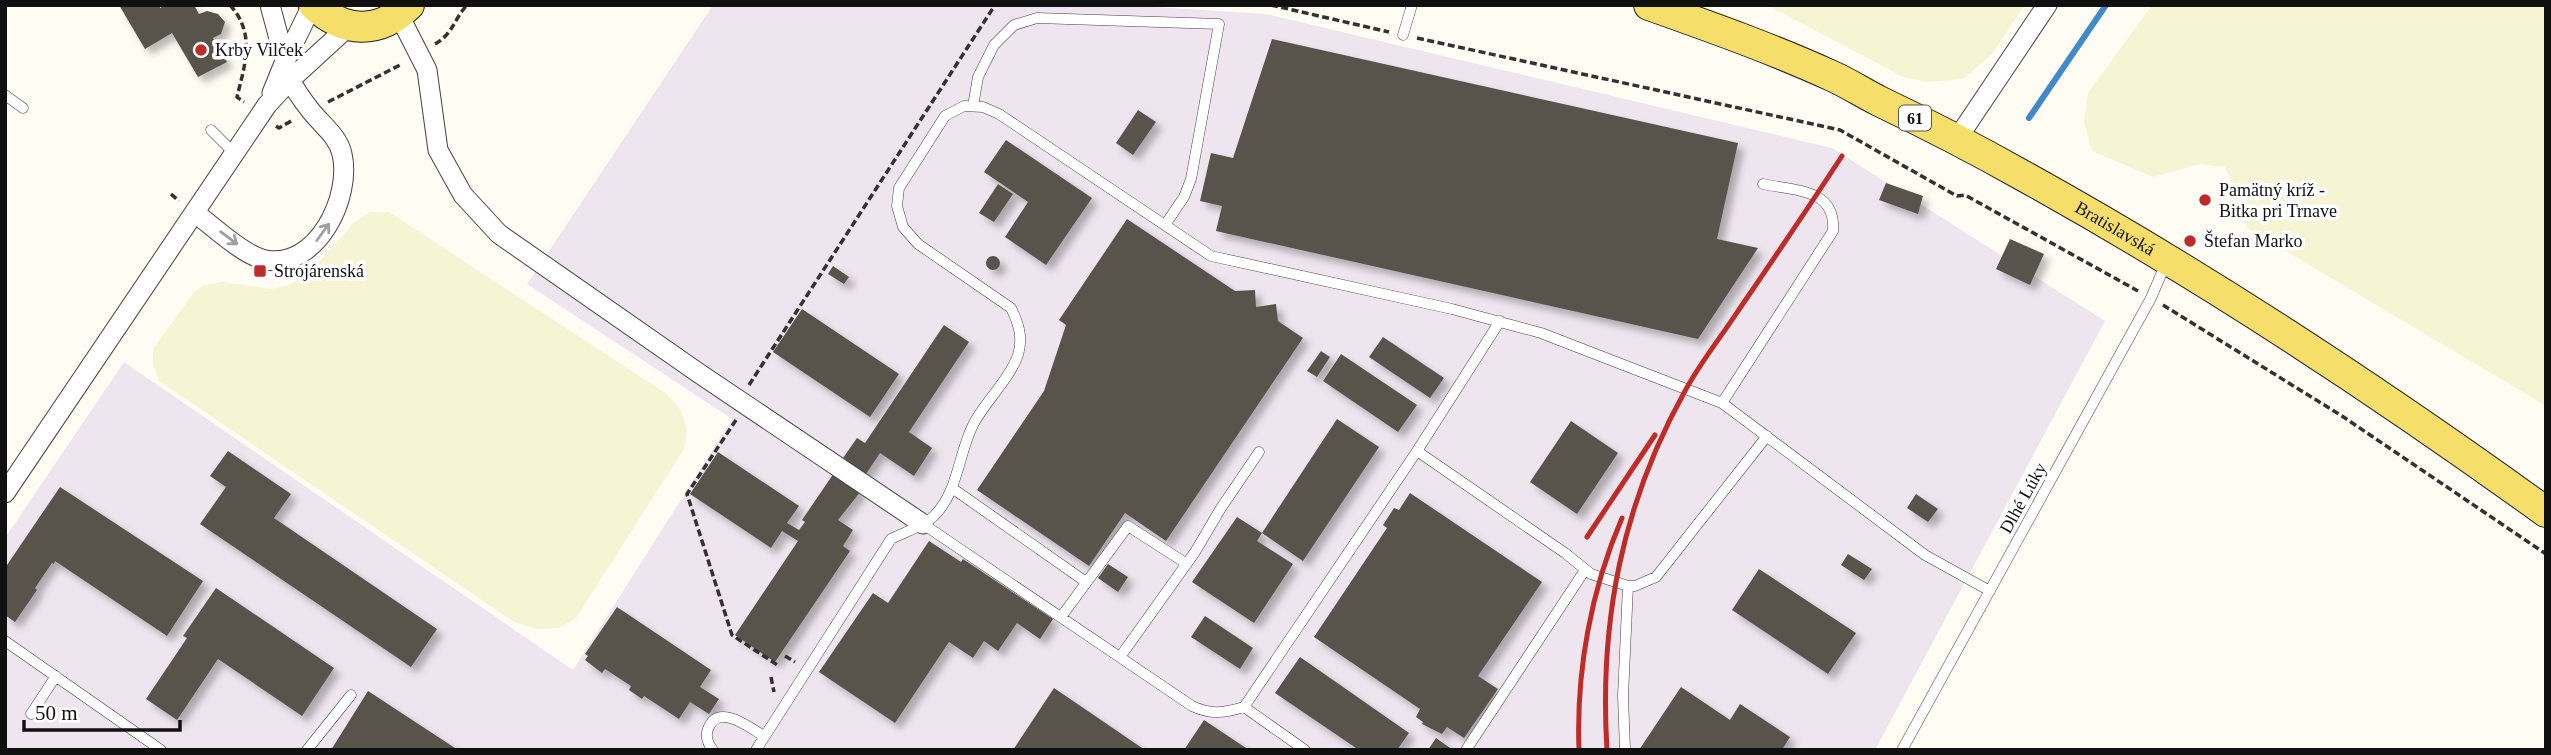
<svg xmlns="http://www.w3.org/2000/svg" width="2551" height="755" font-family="'Times New Roman',serif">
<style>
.industrial{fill:#eee5ee}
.farmland{fill:#f5f4d3}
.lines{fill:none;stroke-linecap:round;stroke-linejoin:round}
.stream{stroke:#408acc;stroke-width:6}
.building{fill:#59524c;filter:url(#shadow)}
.service-casing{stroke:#434343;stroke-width:11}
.minor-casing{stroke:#434343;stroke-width:21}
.primary-casing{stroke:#212121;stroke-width:32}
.path{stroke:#323232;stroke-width:3.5;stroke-dasharray:7 3.5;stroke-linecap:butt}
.service{stroke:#fff;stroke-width:10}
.minor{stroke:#fff;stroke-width:19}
.primary{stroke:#f6de6b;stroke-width:30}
.rail{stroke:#bf2c28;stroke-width:5}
.oneway{stroke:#9f9f9f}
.poi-dot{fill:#bf2c28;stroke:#fff;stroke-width:2.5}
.labels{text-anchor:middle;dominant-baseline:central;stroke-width:7;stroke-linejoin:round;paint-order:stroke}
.shield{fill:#fff;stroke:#585858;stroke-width:2}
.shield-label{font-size:16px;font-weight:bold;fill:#101010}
.poi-label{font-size:18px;fill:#101010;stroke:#fff;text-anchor:start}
.street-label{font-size:18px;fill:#101010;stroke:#fff}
</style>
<defs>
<filter id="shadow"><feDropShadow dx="6" dy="6" stdDeviation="3.5" flood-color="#0004"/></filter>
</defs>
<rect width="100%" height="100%" fill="#fffdf3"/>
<!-- industrial -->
<path class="industrial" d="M 713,5 L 1124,5 L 1266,14 L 1832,148 L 2105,321 L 1875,750 L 5,750 L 5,538 L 124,362 L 573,670 L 732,419 L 527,284 Z"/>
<!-- farmland -->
<path class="farmland" d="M 1767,5 L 2025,5 L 1992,54 L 1963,79 L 1927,82 L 1903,77 Z
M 2152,5 L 2546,5 L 2546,406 L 2247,228 L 2236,191 L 2225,167 L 2200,164 L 2153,177 L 2092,151 L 2084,123 L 2088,93 Z
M 371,212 L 389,212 L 668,395 L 682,412 L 687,430 L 684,449 L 576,618 L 559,628 L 537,629 L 514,622 L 159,381 L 153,364 L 153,349 L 194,292 L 205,285 L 222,282 L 271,289 L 290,285 L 308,274 L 355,222 Z"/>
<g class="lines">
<!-- stream -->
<path class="stream" d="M 2029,118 L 2106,5"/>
</g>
<!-- building -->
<path class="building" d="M 119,5 L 160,5 L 160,8 L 165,5 L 194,5 L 199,14 L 207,11 L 218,14 L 225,22 L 221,34 L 213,38 L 227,62 L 198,77 L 172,33 L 145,49 Z
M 1272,39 L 1738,143 L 1717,239 L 1758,248 L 1698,339 L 1216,231 L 1222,206 L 1200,201 L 1211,153 L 1233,158 Z
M 1138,110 L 1156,122 L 1133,155 L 1116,143 Z
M 1006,140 L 1092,198 L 1046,265 L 1005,237 L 1028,202 L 984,172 Z
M 1886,183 L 1923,196 L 1918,214 L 1879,200 Z
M 998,184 L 1013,194 L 994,222 L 979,213 Z
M 1127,219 L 1235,291 L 1255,290 L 1256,307 L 1276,304 L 1278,321 L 1303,338 L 1166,541 L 1125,513 L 1089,566 L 977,490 L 1044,391 L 1066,325 L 1059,320 Z
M 2010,239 L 2044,254 L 2030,285 L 1996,269 Z
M986 263a7 7 0 1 1 14 0a7 7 0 1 1-14 0Z
M 833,266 L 849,277 L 844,284 L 828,274 Z
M 802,309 L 899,374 L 870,417 L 773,352 Z
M 944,325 L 969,342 L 909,432 L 932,448 L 914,476 L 880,453 L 866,474 L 864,473 L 855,486 L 861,491 L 838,520 L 853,530 L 843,546 L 850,551 L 775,662 L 735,635 L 798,541 L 782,531 L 771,548 L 690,494 L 718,452 L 799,506 L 787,523 L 799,530 L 805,522 L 802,520 L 834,473 L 836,474 L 846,459 L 843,458 L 857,438 L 865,443 Z
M 1383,337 L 1444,378 L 1430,398 L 1369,357 Z
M 1321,351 L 1330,357 L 1317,377 L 1307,371 Z
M 1341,354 L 1417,405 L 1398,432 L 1323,381 Z
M 1337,419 L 1379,447 L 1303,561 L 1262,533 Z
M 1571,421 L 1618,453 L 1577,514 L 1530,482 Z
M 228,451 L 291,494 L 274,518 L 437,629 L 411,667 L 200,524 L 226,487 L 210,476 Z
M 60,487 L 203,581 L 167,636 L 55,561 L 54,564 L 52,563 L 35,588 L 37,590 L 15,622 L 5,615 L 5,568 Z
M 1410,493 L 1542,582 L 1478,676 L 1498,689 L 1464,738 L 1447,727 L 1442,734 L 1422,724 L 1423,722 L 1416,717 L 1420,709 L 1314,637 L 1387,528 L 1383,525 L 1394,508 L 1399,510 Z
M 1916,494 L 1938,509 L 1928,522 L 1907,508 Z
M 1237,517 L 1262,533 L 1257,541 L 1293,564 L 1254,623 L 1192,582 Z
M 929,541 L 961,562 L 963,559 L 1053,619 L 1040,639 L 1017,623 L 998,651 L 984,641 L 973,658 L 949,642 L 895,723 L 819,672 L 873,593 L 888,603 Z
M 1848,554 L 1872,569 L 1864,580 L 1841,565 Z
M 1108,564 L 1128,577 L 1118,592 L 1098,578 Z
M 1759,569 L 1856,633 L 1828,674 L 1732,610 Z
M 216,588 L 334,668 L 302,716 L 218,659 L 177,720 L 146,699 L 187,638 L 183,636 Z
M 617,607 L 711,670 L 700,687 L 719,699 L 709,714 L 690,702 L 679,719 L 644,696 L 642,699 L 629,690 L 631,686 L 605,669 L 602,673 L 585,660 L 588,656 L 585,654 Z
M 1205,616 L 1253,648 L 1240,669 L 1191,637 Z
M 1300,657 L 1409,733 L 1397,750 L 1359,750 L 1275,693 Z
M 1681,687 L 1730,720 L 1740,704 L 1790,737 L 1782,750 L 1639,750 Z
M 1054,688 L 1145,750 L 1013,750 Z
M 368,691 L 458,750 L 331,750 Z
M 1204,720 L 1249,750 L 1184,750 Z
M 1436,738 L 1453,750 L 1428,750 Z"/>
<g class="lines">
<defs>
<path id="service" d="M 1403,35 L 1412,5
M 5,95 L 23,108
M 973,106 L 978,77 L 994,45 L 1014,25 L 1037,18 L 1219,24 L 1191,179 L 1184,197 L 1165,225
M 211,130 L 234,153
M 1500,321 L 1417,451 L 1565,553 L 1591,574 L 1628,586 L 1635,586 L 1656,577 L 1767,436
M 1722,403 L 1833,231 C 1836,188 1795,191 1763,184
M 952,488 L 1086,582
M 923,524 L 1192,706 C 1211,715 1224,713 1244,707
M 1061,617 L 1128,526 L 1187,564
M 5,641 L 161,750
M 1120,657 L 1195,552 L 1221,508 L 1259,452
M 31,714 L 56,676
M 307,750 L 351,695
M 713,750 C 708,744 705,737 708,729 C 718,702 750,728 764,736
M 756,750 L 891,539 C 905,532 922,527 934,516 C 959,491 958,453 974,423 C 986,401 1010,378 1018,355 C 1023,338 1019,324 1011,308 L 918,244 L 903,227 L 897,206 L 899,188 L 945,116 L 964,106 L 983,107 L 999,114 L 1211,256 L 1452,309 L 1541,333 L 1722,403 L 1925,555 L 1990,591
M 1305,750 L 1244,707 L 1417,451
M 1466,750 L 1585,570
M 1625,750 L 1623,696 L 1628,586
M 1902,750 L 2151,298 L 2166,263"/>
<path id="minor" d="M 270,5 L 285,61
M 399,15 L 427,70 L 438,150 L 463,195 L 499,234 L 700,374 L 923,524
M 272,93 L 285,61 L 312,5
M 1957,139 L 2047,5
M 195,213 C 213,226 244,256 266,260 C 317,269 352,197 342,154 C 338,136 322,125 311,111 C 303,101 296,91 290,80
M 5,493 L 267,105 L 290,80 L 349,26"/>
<g id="primary">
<path d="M 314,5 C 344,33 379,35 409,5"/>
<path id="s1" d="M 1649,5 C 1711,27 1773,49 1832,76 C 1848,83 1863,93 1879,101 C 1927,124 1974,148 2020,174 C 2203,275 2377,390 2546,512"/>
</g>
</defs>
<!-- service casing -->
<use href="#service" class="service-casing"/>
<!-- minor casing -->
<use href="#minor" class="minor-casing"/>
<!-- primary casing -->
<use href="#primary" class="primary-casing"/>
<!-- path -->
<path class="path" d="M 230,5 C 256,34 245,64 237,97 L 244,102
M 1271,5 L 1389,32
M 1417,38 L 1840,130 L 1957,196 L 1965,195 L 2138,291
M 435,44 C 453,34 454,19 467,5
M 328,102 L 402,64
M 276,126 L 279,128 L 293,120
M 171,194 L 179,201
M 2163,305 L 2342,416 L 2546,554
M 749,385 L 995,5
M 736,420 L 687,494 L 732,635 L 779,666
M 785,656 L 795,662
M 771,677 L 774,692"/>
<!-- service -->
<use href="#service" class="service"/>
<!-- minor -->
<use href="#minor" class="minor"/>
<!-- primary -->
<use href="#primary" class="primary"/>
<!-- rail -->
<path class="rail" d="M 1587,537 L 1655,435
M 1579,750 C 1576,671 1591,590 1622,518
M 1607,750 C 1599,622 1622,504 1685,391 C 1700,363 1721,337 1738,311 C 1773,260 1808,208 1842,156"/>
</g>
<!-- one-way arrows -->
<defs><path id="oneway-shaft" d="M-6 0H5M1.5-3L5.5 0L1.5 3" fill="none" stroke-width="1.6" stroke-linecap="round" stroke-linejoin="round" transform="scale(1.75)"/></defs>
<g class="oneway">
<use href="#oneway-shaft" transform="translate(323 232) rotate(-54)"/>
<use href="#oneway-shaft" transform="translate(229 238) rotate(37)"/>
</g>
<!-- markers -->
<g class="poi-dot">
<circle cx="201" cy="50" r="7"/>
<circle cx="2205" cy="200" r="7"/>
<circle cx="2190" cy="241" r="7"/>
<rect x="253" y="264" width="14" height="14" rx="3.5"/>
</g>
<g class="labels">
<!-- shield labels -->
<rect class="shield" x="1899" y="105.5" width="32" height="25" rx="5"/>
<g class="shield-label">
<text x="1915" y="118">61</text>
</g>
<!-- poi labels -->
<g class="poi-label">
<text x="215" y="50">Krby Vilček</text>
<text x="2219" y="190">Pamätný kríž -<tspan x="2219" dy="21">Bitka pri Trnave</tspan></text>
<text x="2204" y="241">Štefan Marko</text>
<text x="274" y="271">Strojárenská</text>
</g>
<!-- street labels -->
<g class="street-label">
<text stroke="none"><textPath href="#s1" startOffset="518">Bratislavská</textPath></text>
<text transform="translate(2023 498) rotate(-61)">Dlhé Lúky</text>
</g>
</g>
<!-- border -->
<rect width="2551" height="755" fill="none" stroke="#101010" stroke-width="14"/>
<!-- scale -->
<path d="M24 720v10h156v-10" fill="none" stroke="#101010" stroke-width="3.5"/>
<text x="35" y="720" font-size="21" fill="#101010" stroke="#ffffff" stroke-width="5" paint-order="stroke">50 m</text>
</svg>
